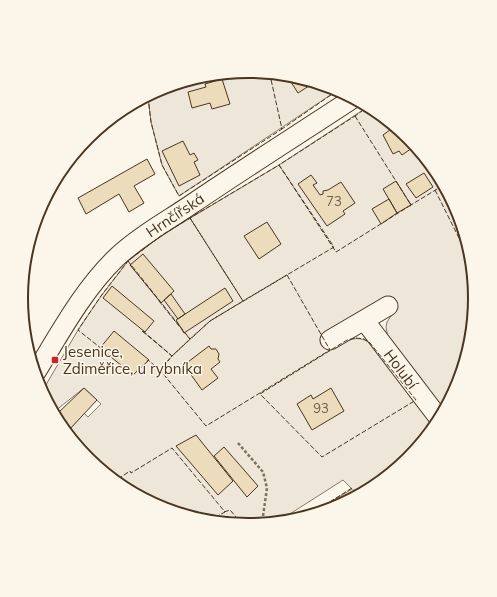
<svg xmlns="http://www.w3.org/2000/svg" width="497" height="597" font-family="Mulish,sans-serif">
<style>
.green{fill:#ede6d9;stroke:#887966}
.building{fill:#ecdcbc;stroke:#4a3520}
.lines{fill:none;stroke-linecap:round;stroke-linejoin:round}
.minor-casing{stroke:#4a3520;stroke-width:21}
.path{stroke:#7f6f5c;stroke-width:2.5;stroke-dasharray:3 2;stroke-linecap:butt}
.minor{stroke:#fbf6e9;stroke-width:19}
.fence{stroke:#4a3520;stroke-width:1;stroke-dasharray:5 2;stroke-linecap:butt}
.poi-dot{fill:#c62828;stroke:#fbf6e9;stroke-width:1.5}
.labels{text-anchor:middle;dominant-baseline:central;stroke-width:3;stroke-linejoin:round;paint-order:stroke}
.number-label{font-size:13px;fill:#725f47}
.street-label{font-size:15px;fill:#4a3520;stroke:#fbf6e9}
.poi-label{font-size:15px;fill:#4a3520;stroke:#fbf6e9;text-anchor:start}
.rim{fill:none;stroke:#4a3520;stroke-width:2}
</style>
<rect width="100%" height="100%" fill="#fbf6e9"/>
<!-- green -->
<path class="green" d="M 249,71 L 336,88 L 338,90 L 179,196 L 162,165 L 151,122 L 148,97 L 162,88 Z
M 366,108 L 410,138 L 459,212 L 476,299 L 459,386 L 443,409 L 420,377 L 388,337 L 386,327 L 387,322 L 393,313 L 322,336 L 330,350 C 344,342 356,333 370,343 L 433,424 L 409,460 L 335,509 L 312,513 L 352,489 L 343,480 L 282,519 L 248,526 L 161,509 L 88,460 L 68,431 L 84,413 L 88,417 L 101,404 L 84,388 L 55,411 L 43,392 L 47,383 L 78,330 L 101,296 L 128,261 L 162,235 L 279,165 Z"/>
<!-- building -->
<path class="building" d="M 222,79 L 230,104 L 212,109 L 210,103 L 192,108 L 188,92 L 206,87 L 205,84 Z
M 289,79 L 312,84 L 298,93 Z
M 394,127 L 410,138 L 415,146 L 402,155 L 399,151 L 393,154 L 383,135 Z
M 183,141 L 190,155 L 194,153 L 198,160 L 194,162 L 200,175 L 179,186 L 162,151 Z
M 147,159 L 155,174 L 134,186 L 144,203 L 129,212 L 119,194 L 86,214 L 78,198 Z
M 424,173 L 433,187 L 416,198 L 406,184 Z
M 311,175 L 317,183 L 313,185 L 320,195 L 323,194 L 323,191 L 328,190 L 341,182 L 355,203 L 343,211 L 345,214 L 327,226 L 298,184 Z
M 396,181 L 411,205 L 397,213 L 383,189 Z
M 389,199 L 397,213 L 381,224 L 372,209 Z
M 267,222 L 281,244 L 259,259 L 244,236 Z
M 143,254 L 174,291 L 161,303 L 130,265 Z
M 112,286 L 154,321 L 145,332 L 103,298 Z
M 225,288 L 233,301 L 184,333 L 176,320 Z
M 171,294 L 185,314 L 178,319 L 164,300 Z
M 114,331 L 149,360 L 133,375 L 100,348 Z
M 209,346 L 211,349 L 216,349 L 219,354 L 218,359 L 220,362 L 211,369 L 218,378 L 202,390 L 184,365 Z
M 84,388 L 97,400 L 68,431 L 57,414 Z
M 331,388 L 344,411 L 312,430 L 297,404 L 311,395 L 313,399 Z
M 196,435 L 233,481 L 218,495 L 176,446 Z
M 224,447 L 258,486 L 247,497 L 214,456 Z"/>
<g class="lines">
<defs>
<path id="minor" d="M 364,320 L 438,417
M 330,340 L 388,306
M 36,372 C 60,333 83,290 116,258 C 138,237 167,221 192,204 C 245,168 299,134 352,99"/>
</defs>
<!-- minor casing -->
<use href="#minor" class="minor-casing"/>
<!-- path -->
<path class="path" d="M 238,443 L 263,472 L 267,488 L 262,523
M 156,505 L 160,504"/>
<!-- minor -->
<use href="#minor" class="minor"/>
<!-- fence -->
<path class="fence" d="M 148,97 L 151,122 L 162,165 L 179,196 L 282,129 L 270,75
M 355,116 L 411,205 L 336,252 L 279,165 Z
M 356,117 L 355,116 L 366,108
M 281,128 L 282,129 L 338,90
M 279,165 L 334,247 L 243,301 L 190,218 Z
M 435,190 L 461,242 L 465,241 L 461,242 L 466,248
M 410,203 L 411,205 L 442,186
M 190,218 L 243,301 L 210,321 L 190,339 L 128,261 L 162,235 Z
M 287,275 L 330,350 L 206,426 L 160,370 L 172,356 L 210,321 Z
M 159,301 L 179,326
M 142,331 L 172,356 L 190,339 L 183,331
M 143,331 L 172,356 L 160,370 L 148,360 L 147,362
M 356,338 L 364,339 L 370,343 L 416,400 L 322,457 L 260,394 L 347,340 Z
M 102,349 L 78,330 L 101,296 L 128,261 L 132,267
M 118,479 L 130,471 L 131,473 L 172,448 L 225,512 L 212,519
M 224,512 L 230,510 L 243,525
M 312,513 L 352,488 L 357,495"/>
</g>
<!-- markers -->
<rect class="poi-dot" x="51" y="356" width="8" height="8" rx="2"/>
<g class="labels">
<!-- number labels -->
<g class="number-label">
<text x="334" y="201">73</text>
<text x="321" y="408">93</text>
</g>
<!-- street labels -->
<g class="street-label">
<text transform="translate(175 215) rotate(-34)">Hrnčířská</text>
<text transform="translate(401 369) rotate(53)">Holubí</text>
</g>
<!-- poi labels -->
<g class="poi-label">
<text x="63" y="351">Jesenice,<tspan x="63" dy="17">Zdiměřice, u rybníka</tspan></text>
</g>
</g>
<!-- crop -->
<path d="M0 0H497V597H0ZM28 298a220 220 0 1 1 440 0a220 220 0 1 1-440 0Z" fill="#fbf6e9" fill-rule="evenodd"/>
<path class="rim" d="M28 298a220 220 0 1 1 440 0a220 220 0 1 1-440 0Z"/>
</svg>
